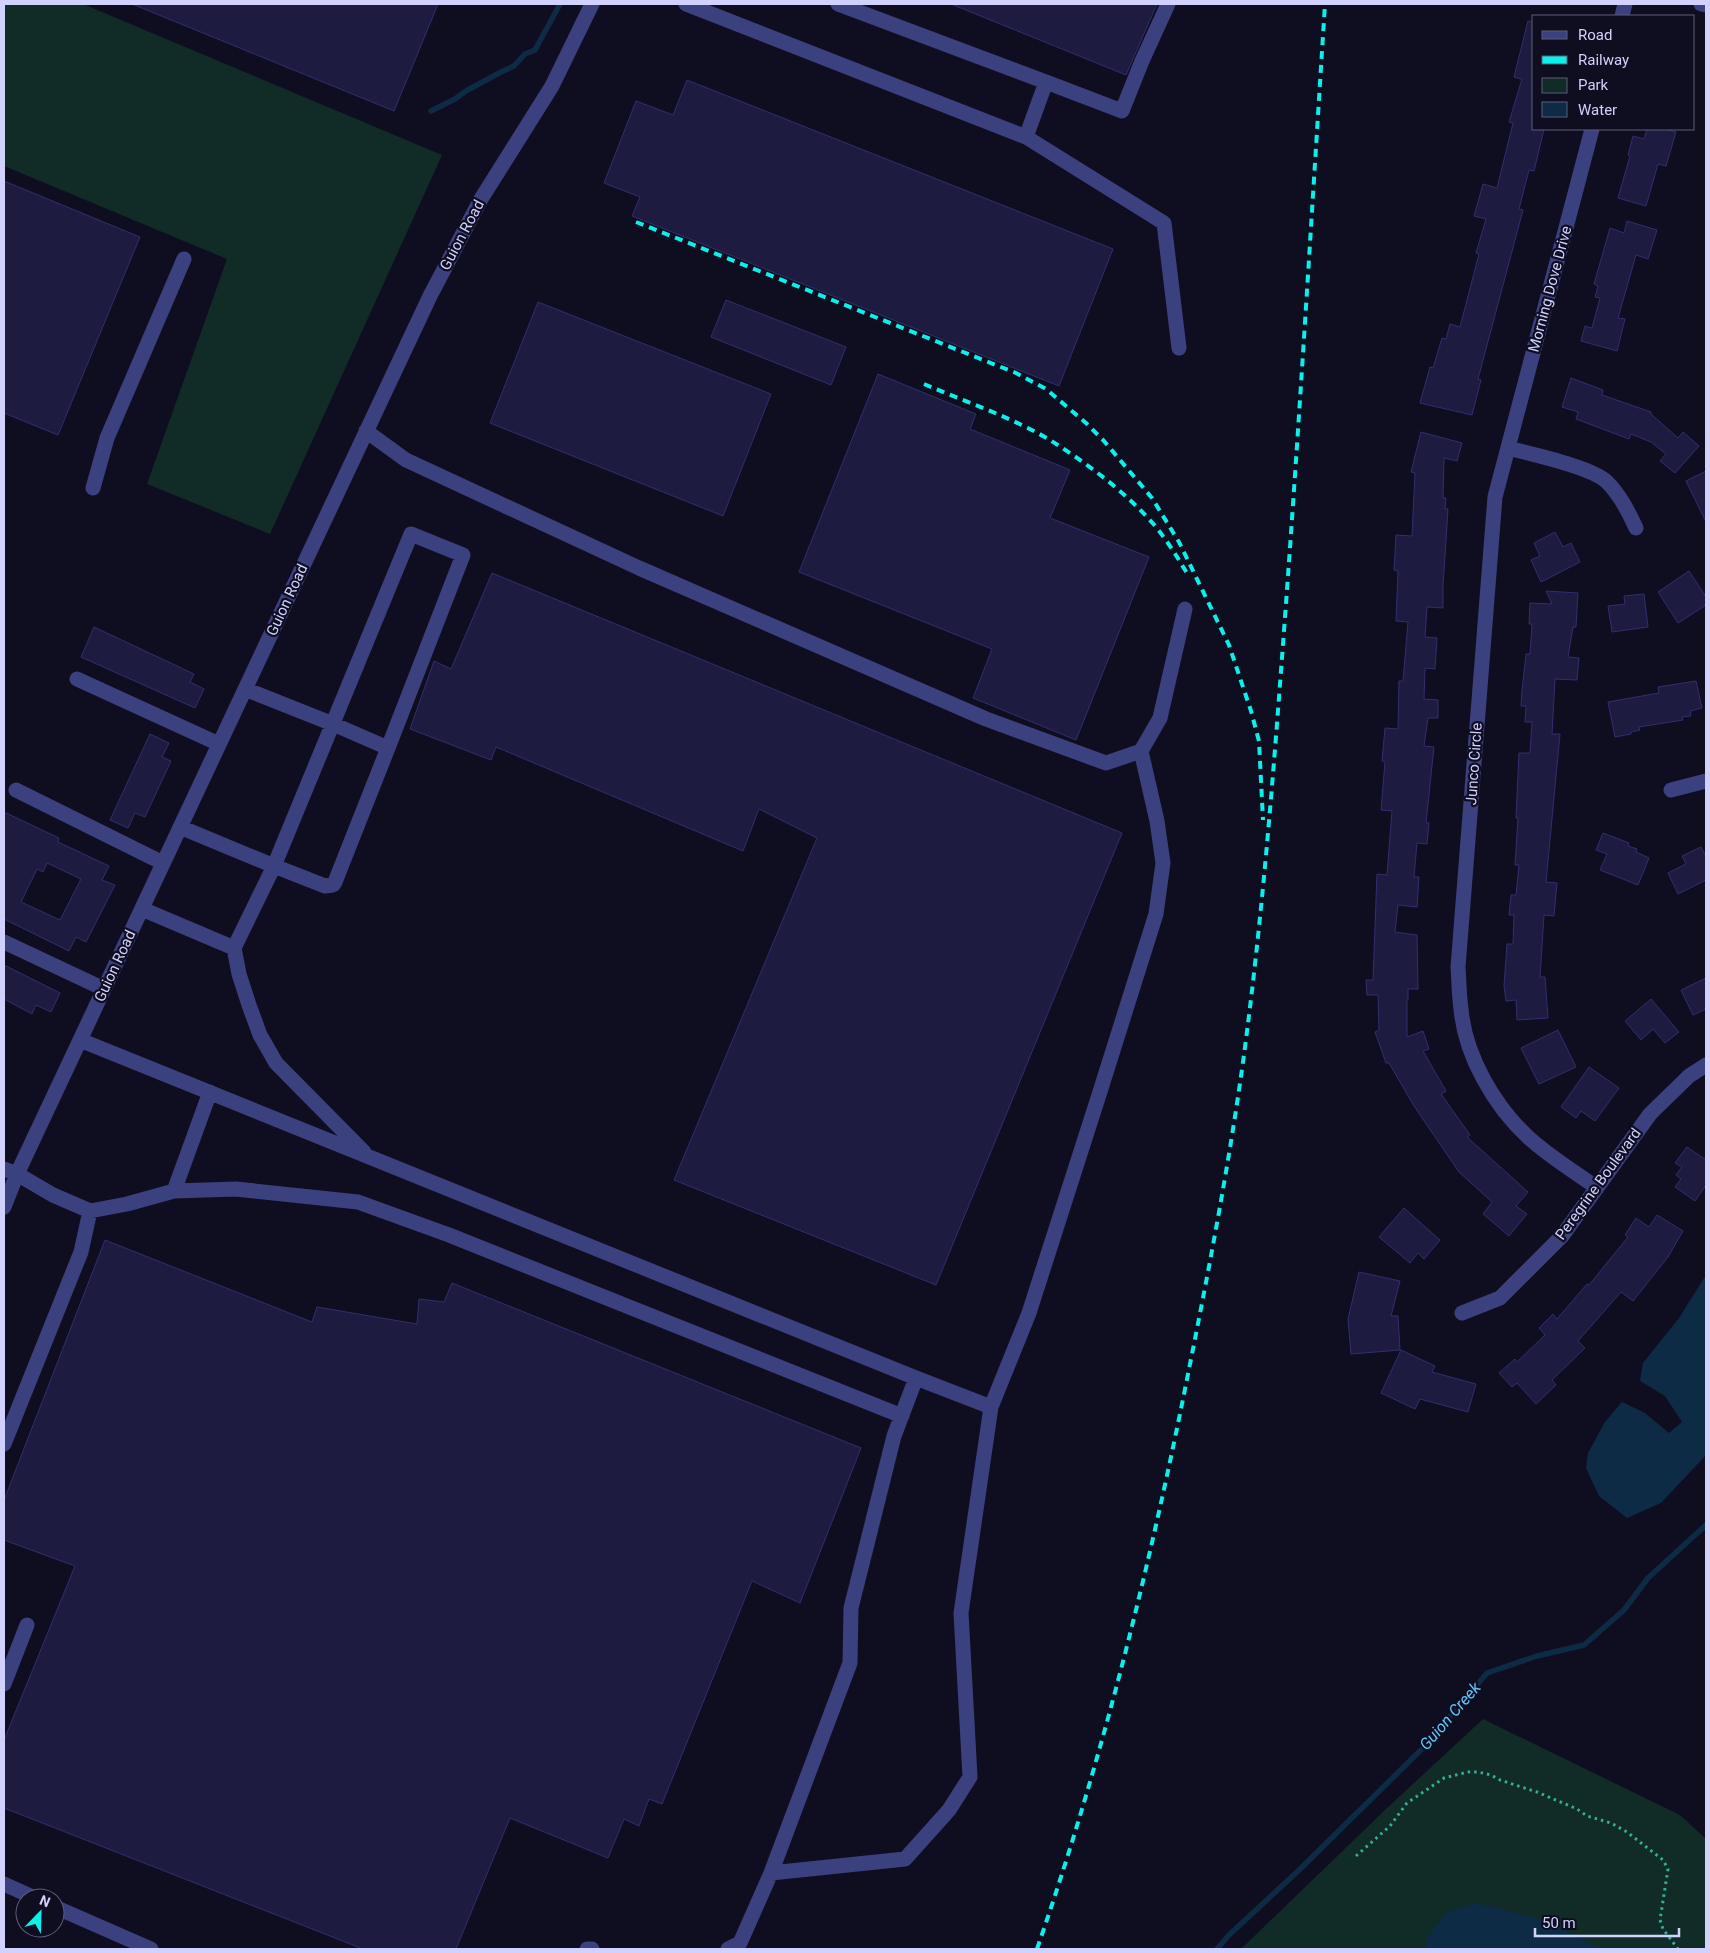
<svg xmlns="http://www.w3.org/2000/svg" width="1710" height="1953" font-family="Roboto,sans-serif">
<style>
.green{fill:#112b27}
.water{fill:#0e2b45}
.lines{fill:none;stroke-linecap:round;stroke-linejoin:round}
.stream{stroke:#0e2b45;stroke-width:5.5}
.building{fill:#1e1b41;stroke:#322e6d;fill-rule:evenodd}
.path{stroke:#32af97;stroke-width:3;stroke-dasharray:2.5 4;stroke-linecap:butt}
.minor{stroke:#3b417f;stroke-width:15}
.rail{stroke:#08f1ea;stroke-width:4;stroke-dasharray:8 6;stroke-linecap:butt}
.labels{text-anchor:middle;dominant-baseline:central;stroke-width:4.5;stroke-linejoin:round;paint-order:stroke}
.street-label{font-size:15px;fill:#d0d1fd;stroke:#0f0e21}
.water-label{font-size:16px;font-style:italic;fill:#61c7fa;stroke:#0f0e21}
</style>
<rect width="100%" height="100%" fill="#0f0e21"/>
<!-- green -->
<path class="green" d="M 4,4 L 83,4 L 442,155 L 270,534 L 147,484 L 227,259 L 4,166 Z
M 1483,1719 L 1680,1815 L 1706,1839 L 1706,1949 L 1241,1949 L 1386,1809 Z"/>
<!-- water -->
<path class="water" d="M 1706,1275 L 1706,1455 L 1661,1503 L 1627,1518 L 1599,1496 L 1586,1468 L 1588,1453 L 1605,1422 L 1622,1402 L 1645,1413 L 1669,1433 L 1682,1422 L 1665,1396 L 1640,1381 L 1643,1363 L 1679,1318 Z
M 1475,1903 L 1503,1909 L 1548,1922 L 1603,1949 L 1427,1949 L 1426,1939 L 1446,1913 Z"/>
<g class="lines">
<!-- stream -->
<path class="stream" d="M 431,111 L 455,99 L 466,91 L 499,73 L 514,66 L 525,54 L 535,50 L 560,4
M 1217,1949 L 1229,1935 L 1297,1872 L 1425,1746 L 1487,1673 L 1537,1656 L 1584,1645 L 1624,1610 L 1648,1578 L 1706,1525"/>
</g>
<!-- building -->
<path class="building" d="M 132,4 L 438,4 L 394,111 Z
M 951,4 L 1157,4 L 1126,75 Z
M 1528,21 L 1534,22 L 1534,129 L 1544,129 L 1534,171 L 1529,170 L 1519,209 L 1523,210 L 1478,379 L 1481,380 L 1472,415 L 1420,403 L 1430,367 L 1433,368 L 1442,338 L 1446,339 L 1450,324 L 1460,327 L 1479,254 L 1476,253 L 1486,219 L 1474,216 L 1483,184 L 1497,188 L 1513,123 L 1509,122 L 1522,79 L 1514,77 Z
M 687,80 L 1113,249 L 1059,386 L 632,216 L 640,197 L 604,183 L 636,101 L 673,115 Z
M 1647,129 L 1665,129 L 1676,132 L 1666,166 L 1658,164 L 1646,206 L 1618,198 L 1630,156 L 1628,155 L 1633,136 L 1644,139 Z
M 4,181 L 140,237 L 58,435 L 4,413 Z
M 1627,221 L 1657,230 L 1648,259 L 1636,255 L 1618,318 L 1625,319 L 1617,351 L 1581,341 L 1585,326 L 1592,328 L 1600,298 L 1595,297 L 1598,286 L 1594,284 L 1610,228 L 1624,233 Z
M 726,300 L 846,347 L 831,385 L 711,337 Z
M 538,302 L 771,394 L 723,516 L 490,423 Z
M 878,374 L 976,414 L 970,429 L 1070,470 L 1050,518 L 1149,557 L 1076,740 L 973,698 L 992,649 L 799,572 Z
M 1571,378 L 1603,390 L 1602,395 L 1651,412 L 1651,414 L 1678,438 L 1683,432 L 1699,446 L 1675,473 L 1660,461 L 1666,454 L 1651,442 L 1631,434 L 1629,439 L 1576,419 L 1578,412 L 1562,407 Z
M 1421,432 L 1462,443 L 1457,461 L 1444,458 L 1443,498 L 1446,498 L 1445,509 L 1448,509 L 1443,586 L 1443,608 L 1427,607 L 1425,637 L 1437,638 L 1435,669 L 1425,668 L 1424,699 L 1438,700 L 1438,718 L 1428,718 L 1424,746 L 1434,747 L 1426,823 L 1429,823 L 1427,844 L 1417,843 L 1414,877 L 1419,877 L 1417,907 L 1398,905 L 1395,932 L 1417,935 L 1418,989 L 1408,989 L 1408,1000 L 1407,1000 L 1407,1037 L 1423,1031 L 1429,1049 L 1423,1051 L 1446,1091 L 1441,1094 L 1470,1135 L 1467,1137 L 1528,1192 L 1516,1206 L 1527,1214 L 1509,1236 L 1483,1214 L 1492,1202 L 1459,1172 L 1414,1106 L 1389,1063 L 1386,1063 L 1375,1032 L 1379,1030 L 1378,995 L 1367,995 L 1366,980 L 1373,980 L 1377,874 L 1387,875 L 1392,811 L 1381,810 L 1385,762 L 1382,761 L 1385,728 L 1398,729 L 1399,681 L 1403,681 L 1408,622 L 1396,621 L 1398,571 L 1394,570 L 1396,535 L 1412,536 L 1415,473 L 1411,472 Z
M 1706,471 L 1706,522 L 1686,481 Z
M 1555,532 L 1563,547 L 1571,543 L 1580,562 L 1541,582 L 1531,560 L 1540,556 L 1534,543 Z
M 1689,571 L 1706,597 L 1706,605 L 1678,623 L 1658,592 Z
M 492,573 L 1122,833 L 936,1285 L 674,1180 L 817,838 L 759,809 L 743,851 L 496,747 L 491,760 L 410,729 L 434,661 L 451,669 Z
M 1546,591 L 1578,593 L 1576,627 L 1573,627 L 1568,657 L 1579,658 L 1577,680 L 1555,679 L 1552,734 L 1560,734 L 1546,882 L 1557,883 L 1554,916 L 1544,915 L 1540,977 L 1545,977 L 1548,1018 L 1517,1020 L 1516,1000 L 1506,1001 L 1504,986 L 1507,944 L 1513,944 L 1514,915 L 1509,915 L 1511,895 L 1516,895 L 1519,865 L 1515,865 L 1518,818 L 1516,818 L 1519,753 L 1530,753 L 1532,722 L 1525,722 L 1526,706 L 1521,706 L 1522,690 L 1526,654 L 1530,654 L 1532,624 L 1529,624 L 1530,603 L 1552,604 Z
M 1644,594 L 1648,627 L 1612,632 L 1608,606 L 1625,604 L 1624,596 Z
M 94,627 L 194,674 L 190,682 L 204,689 L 195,708 L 81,657 Z
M 1696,681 L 1702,708 L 1690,711 L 1691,716 L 1682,717 L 1683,720 L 1639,727 L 1640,730 L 1631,732 L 1631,734 L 1615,737 L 1608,702 L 1659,693 L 1658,687 Z
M 150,734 L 169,743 L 162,757 L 171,761 L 145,817 L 135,813 L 128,828 L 110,820 Z
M 4,812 L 59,838 L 58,842 L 109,866 L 102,880 L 115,885 L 86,942 L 76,937 L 69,951 L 4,919 ZM 47,863 L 81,879 L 60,920 L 21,902 L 37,869 L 43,872 Z
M 1603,833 L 1629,843 L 1628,846 L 1637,849 L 1636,852 L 1649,858 L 1638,885 L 1600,870 L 1607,854 L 1596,850 Z
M 1701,847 L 1706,857 L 1706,880 L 1678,894 L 1668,873 L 1686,864 L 1682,856 Z
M 4,965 L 60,993 L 51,1012 L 36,1005 L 32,1014 L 4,999 Z
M 1706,978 L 1706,1009 L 1693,1015 L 1681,990 Z
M 1651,999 L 1679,1032 L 1665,1043 L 1653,1029 L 1641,1040 L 1625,1021 Z
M 1558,1030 L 1576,1067 L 1539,1084 L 1521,1048 Z
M 1589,1067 L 1619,1088 L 1595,1121 L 1581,1111 L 1576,1118 L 1561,1107 Z
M 1687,1147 L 1706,1160 L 1706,1185 L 1695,1201 L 1675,1187 L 1681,1179 L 1676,1175 L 1682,1167 L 1675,1163 Z
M 1404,1208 L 1440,1240 L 1424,1259 L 1418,1253 L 1410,1263 L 1379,1237 Z
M 1657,1215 L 1683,1231 L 1668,1257 L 1633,1301 L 1621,1292 L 1578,1341 L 1585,1348 L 1552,1380 L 1556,1385 L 1536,1404 L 1517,1383 L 1512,1387 L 1499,1373 L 1515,1359 L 1517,1362 L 1545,1335 L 1539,1328 L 1553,1314 L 1557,1319 L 1587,1284 L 1589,1285 L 1628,1237 L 1625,1235 L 1636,1218 L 1649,1227 Z
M 105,1240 L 312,1322 L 317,1307 L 417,1324 L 419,1299 L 444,1302 L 452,1283 L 861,1448 L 800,1603 L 752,1581 L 662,1804 L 649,1799 L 639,1826 L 624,1819 L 608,1858 L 510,1818 L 456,1949 L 363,1949 L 4,1808 L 4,1740 L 75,1566 L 4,1540 L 4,1500 Z
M 1359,1272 L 1400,1281 L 1391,1316 L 1398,1316 L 1400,1350 L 1351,1354 L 1348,1319 Z
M 1401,1350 L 1435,1366 L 1432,1372 L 1476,1384 L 1468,1412 L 1420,1399 L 1415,1409 L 1381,1393 Z"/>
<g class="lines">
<!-- path -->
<path class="path" d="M 1356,1856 L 1390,1826 L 1407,1803 L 1444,1778 L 1468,1772 L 1478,1772 L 1491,1775 L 1500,1780 L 1537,1792 L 1577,1809 L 1587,1816 L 1611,1823 L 1627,1832 L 1663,1860 L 1668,1869 L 1660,1920 L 1663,1929 L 1678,1949"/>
<!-- minor -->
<path class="minor" d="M 686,4 L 1026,137 L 1046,82 L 1122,111 L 1142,61 L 1168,4
M 838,4 L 1046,82
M 1701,4 L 1706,5
M 1622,16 L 1625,4
M 1592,129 L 1495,497 L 1458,967 C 1459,981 1459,995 1461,1009 C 1465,1056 1495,1107 1529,1138 C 1550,1157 1575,1172 1597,1188
M 1026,137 L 1164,223 L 1179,348
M 366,431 L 406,460 L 639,568 L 986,719 L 1106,763 L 1141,751 L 1160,718 L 1185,609
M 1508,448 C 1530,454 1592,467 1607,482 C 1620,495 1628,511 1636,528
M 93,488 L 107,438 L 184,259
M 77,679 L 219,744
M 16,790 L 163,863
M 1671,790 L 1706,781
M 180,827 L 274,866 L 411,534 L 463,555 L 388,748 L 333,724 L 245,689
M 142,909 L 234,948 L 274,866 L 325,886 L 333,885 L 335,882 L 388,748
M 4,942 L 104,989
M 234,948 L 239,974 L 249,1005 L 260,1035 L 276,1063 L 364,1152
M 80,1040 L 916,1378 L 894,1436 L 851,1608 L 850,1663 L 771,1873 L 740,1943 L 728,1949
M 4,1169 L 17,1174 L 53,1195 L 90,1211 L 127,1204 L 174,1191 L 236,1189 L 358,1202 L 449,1235 L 902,1416
M 174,1191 L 210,1092
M 4,1207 L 17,1174 L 430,296 L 481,199 L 552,86 L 592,4
M 1462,1313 L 1500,1298 L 1562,1236 L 1650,1114 L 1689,1076 L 1706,1065
M 991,1407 L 1029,1313 L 1098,1098 L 1156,914 L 1163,863 L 1157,821 L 1141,751
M 4,1444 L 81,1252 L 90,1211
M 4,1684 L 27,1625
M 771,1873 L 905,1859 L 949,1810 L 970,1777 L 961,1613 L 991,1407 L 916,1378
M 4,1884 L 35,1898
M 55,1907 L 151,1949
M 587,1949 L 592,1949"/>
<!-- rail -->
<path class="rail" d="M 636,222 L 1016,373 L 1046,389 L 1086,423 L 1104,441 L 1152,498 L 1179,542 L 1229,645 L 1251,711 L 1259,741 L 1263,820
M 924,384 C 966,402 1011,417 1050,440 C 1088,464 1127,493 1156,527 C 1168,542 1178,558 1188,575
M 1037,1949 C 1103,1758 1151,1562 1190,1364 C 1210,1264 1229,1163 1243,1062 C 1263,914 1274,766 1285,617 C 1300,413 1312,208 1325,4"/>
</g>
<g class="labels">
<!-- street labels -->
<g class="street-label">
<text transform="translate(462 235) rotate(-62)">Guion Road</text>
<text transform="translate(1550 289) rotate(-75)">Morning Dove Drive</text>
<text transform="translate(287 600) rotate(-65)">Guion Road</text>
<text transform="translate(1474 764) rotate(-86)">Junco Circle</text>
<text transform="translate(115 966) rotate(-65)">Guion Road</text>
<text transform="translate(1598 1184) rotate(-54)">Peregrine Boulevard</text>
</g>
<!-- water labels -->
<g class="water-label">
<text transform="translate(1450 1716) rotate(-49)">Guion Creek</text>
</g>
</g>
<!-- border -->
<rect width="1710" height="1953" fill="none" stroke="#d0d1fd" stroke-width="10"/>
<!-- legend -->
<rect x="1532" y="15" width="162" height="115" fill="#0f0e21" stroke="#5c5c79"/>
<rect x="1542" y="31" width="25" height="8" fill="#3b417f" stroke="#5c5c79"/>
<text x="1578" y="40" font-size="15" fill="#d0d1fd">Road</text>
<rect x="1542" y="56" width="25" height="8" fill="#08f1ea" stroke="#5c5c79"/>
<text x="1578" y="65" font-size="15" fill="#d0d1fd">Railway</text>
<rect x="1542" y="78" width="25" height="15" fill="#112b27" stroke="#5c5c79"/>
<text x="1578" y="90" font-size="15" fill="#d0d1fd">Park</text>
<rect x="1542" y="102" width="25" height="15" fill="#0e2b45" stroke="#5c5c79"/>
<text x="1578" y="115" font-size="15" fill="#d0d1fd">Water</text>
<!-- north arrow -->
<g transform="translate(40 1913) rotate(23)"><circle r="24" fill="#0f0e21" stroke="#5c5c79"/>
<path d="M0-4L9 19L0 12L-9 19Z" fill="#08f1ea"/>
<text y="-8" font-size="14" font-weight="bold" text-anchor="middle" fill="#d0d1fd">N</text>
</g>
<!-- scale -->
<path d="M1535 1928v8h144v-8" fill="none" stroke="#d0d1fd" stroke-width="2.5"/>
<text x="1542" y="1928" font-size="15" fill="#d0d1fd" stroke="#0f0e21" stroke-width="4" paint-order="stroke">50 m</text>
</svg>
